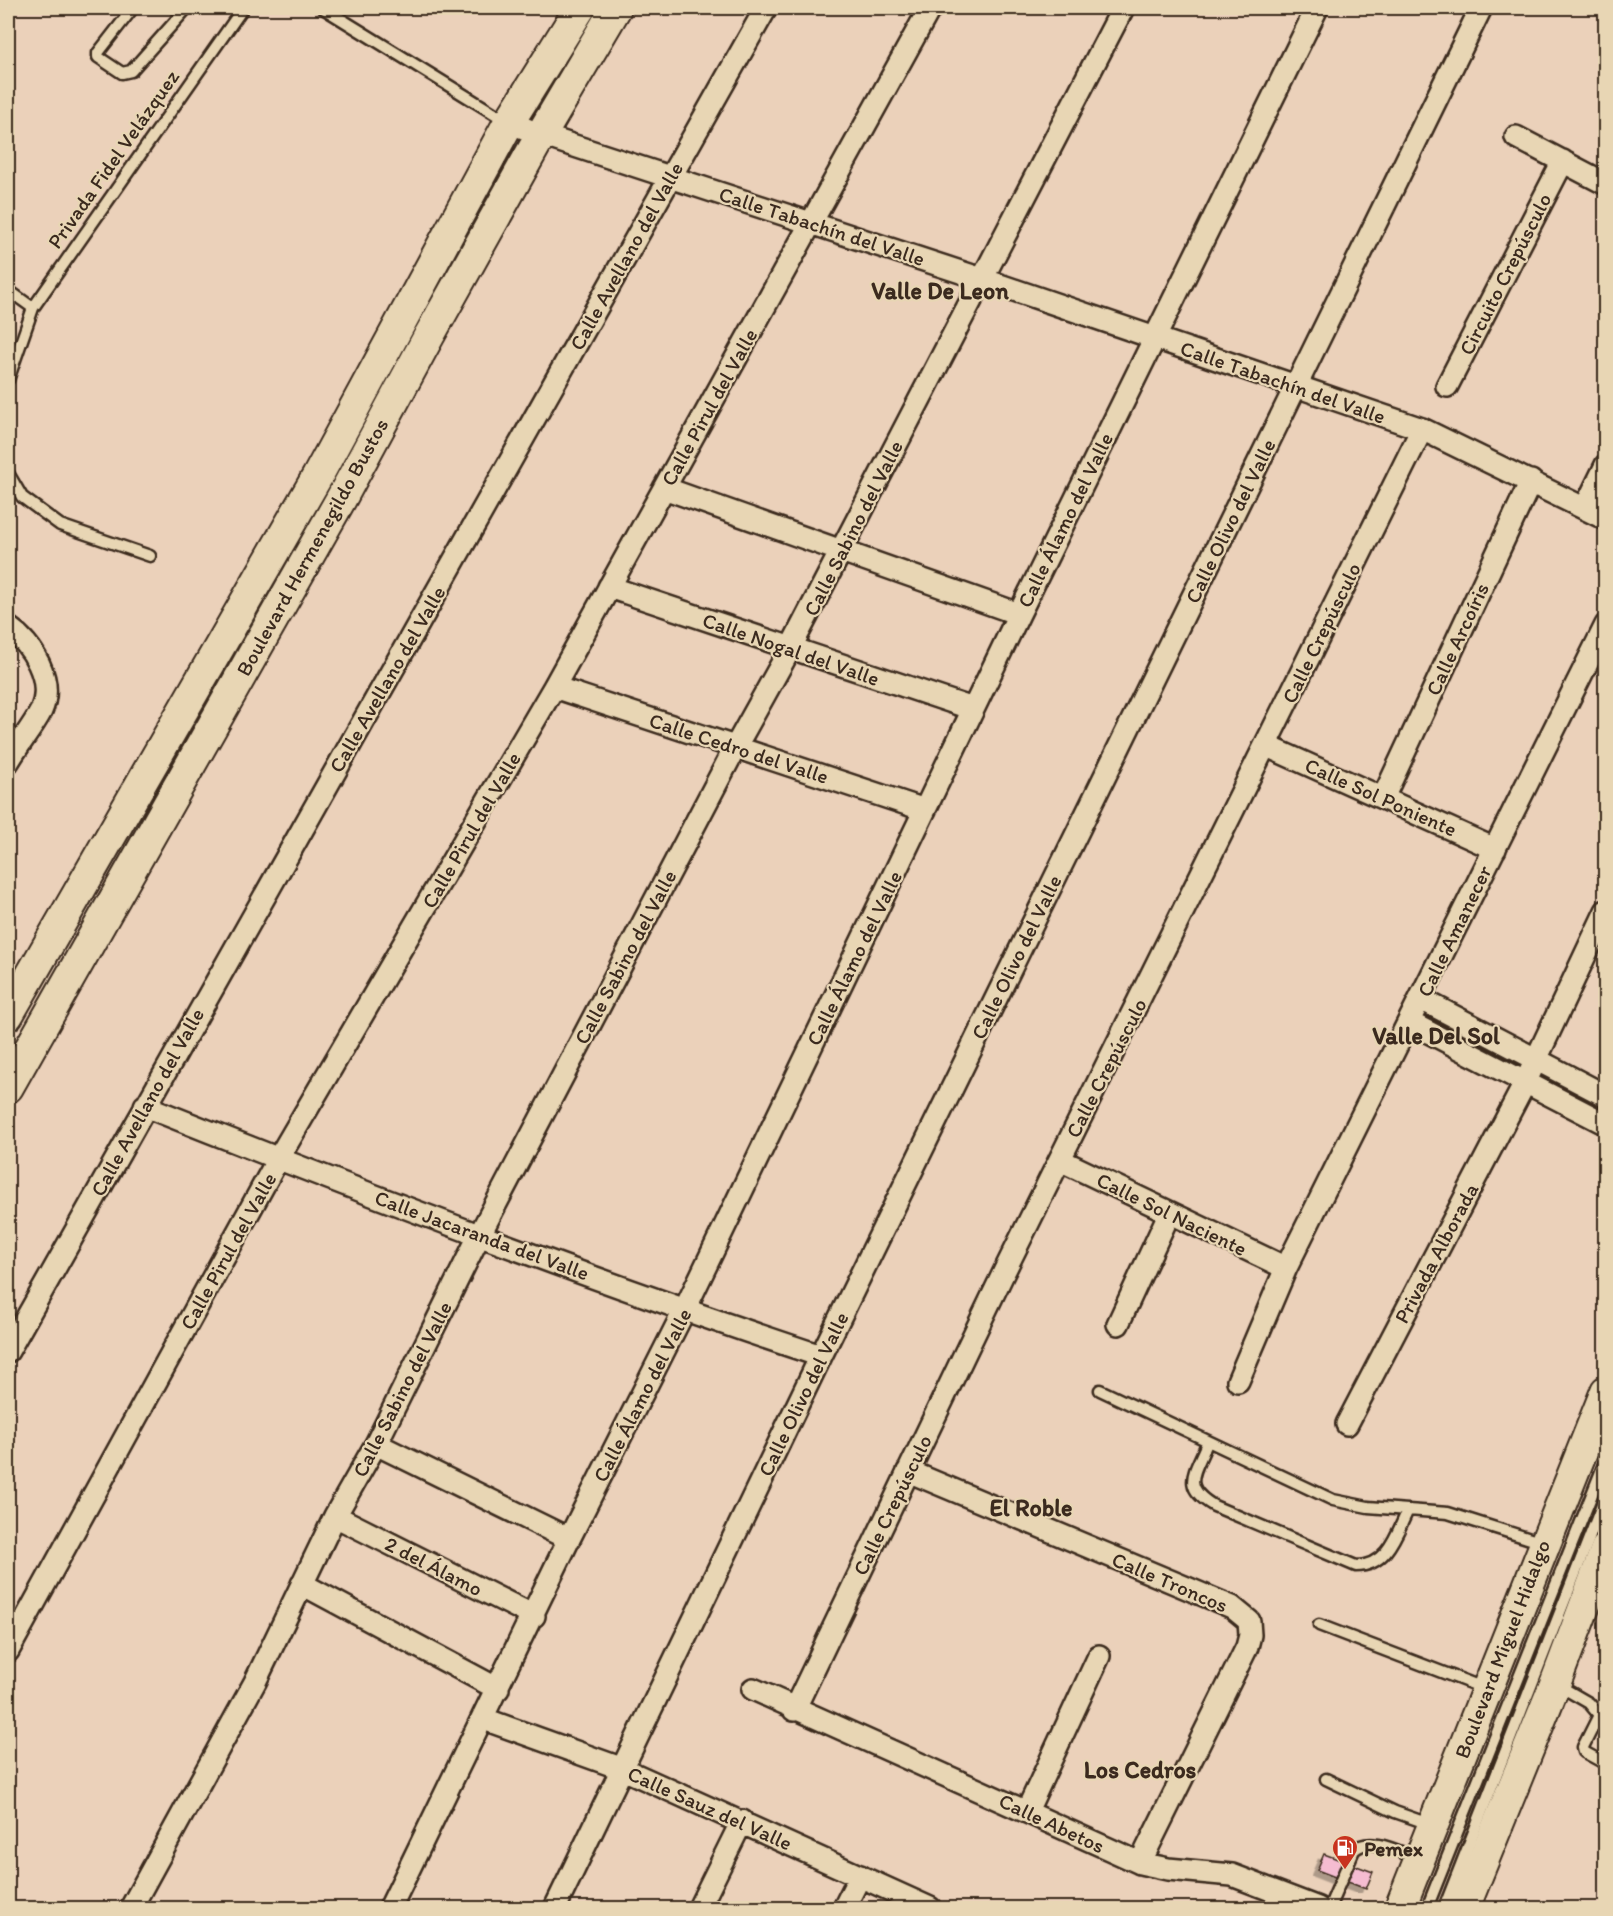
<svg xmlns="http://www.w3.org/2000/svg" width="1613" height="1916" font-family="Itim,sans-serif">
<style>
.building{fill:#f5bcd1;stroke:#3b2a1e;stroke-width:1.5;filter:url(#shadow)}
.lines{fill:none;stroke-linecap:round;stroke-linejoin:round}
.lane-casing{stroke:#3b2a1e;stroke-width:15}
.street-casing{stroke:#3b2a1e;stroke-width:26}
.secondary-casing{stroke:#3b2a1e;stroke-width:34}
.lane{stroke:#e8d6b4;stroke-width:10}
.street{stroke:#e8d6b4;stroke-width:21}
.secondary{stroke:#e8d6b4;stroke-width:30}
.labels{text-anchor:middle;dominant-baseline:central;stroke-width:4.5;stroke-linejoin:round;paint-order:stroke}
.street-label{font-size:21px;fill:#3b2a1e;stroke:#e8d6b4}
.poi-label{font-size:21px;font-weight:bold;fill:#3b2a1e;stroke:#e8d6b4;text-anchor:start}
.quarter-label{font-size:24px;font-weight:bold;fill:#3b2a1e;stroke:#e8d6b4}
</style>
<defs>
<filter id="shadow"><feDropShadow dx="-5.5" dy="5.5" stdDeviation="0" flood-color="#0004"/></filter>
</defs>
<rect width="100%" height="100%" fill="#ebd1ba"/>
<filter id="ink" filterUnits="userSpaceOnUse"><feTurbulence type="fractalNoise" baseFrequency=".0167" numOctaves="2"/><feDisplacementMap in="SourceGraphic" scale="12" xChannelSelector="R" yChannelSelector="G"/><feConvolveMatrix kernelMatrix="1 2 1 2 8 2 1 2 1" color-interpolation-filters="sRGB"/></filter>
<g filter="url(#ink)">
<!-- building -->
<path class="building" d="M 1324,1854 L 1373,1872 L 1366,1889 L 1317,1870 Z"/>
<g class="lines">
<defs>
<path id="lane" d="M 133,8 L 98,53 L 98,57 L 122,73 L 131,71 L 187,8
M 323,8 L 508,122
M 8,290 L 33,308
M 8,380 L 33,308 L 243,8
M 8,473 L 22,497 L 60,525 L 150,556
M 1100,1390 L 1333,1500 L 1368,1507 L 1448,1513 L 1543,1543
M 1207,1443 C 1195,1473 1180,1486 1214,1506 L 1356,1566 C 1387,1566 1396,1535 1408,1510
M 1319,1625 L 1486,1689
M 1556,1684 L 1589,1703 L 1599,1715 L 1583,1747 L 1584,1752 L 1606,1764
M 1326,1779 L 1395,1812 L 1432,1825
M 1329,1908 L 1354,1850 C 1370,1835 1401,1853 1419,1859
M 1427,1908 L 1606,1459
M 1444,1908 L 1606,1495"/>
<path id="street" d="M 509,122 L 541,135 L 982,279 L 1422,429 L 1606,519
M 1516,137 L 1606,184
M 1447,386 L 1563,161
M 664,488 L 1019,614
M 1585,508 L 1606,465
M 609,587 L 973,709
M 8,627 C 32,644 55,680 41,711 C 32,728 18,745 8,762
M 554,687 L 925,810
M 1267,746 L 1495,849
M 1383,798 L 1531,481
M 1421,999 L 1606,1096
M 1409,1022 L 1606,1124
M 145,1106 C 368,1195 593,1281 821,1356
M 1060,1160 L 1286,1268
M 1118,1324 L 1169,1214
M 8,1351 L 766,8
M 1238,1381 L 1286,1268 L 1606,625
M 1347,1424 L 1525,1083 L 1606,911
M 376,1444 L 569,1539
M 908,1471 L 1232,1607 L 1249,1621 L 1250,1635 L 1247,1647 L 1140,1863
M 335,1516 L 534,1616
M 302,1584 L 498,1689
M 8,1651 L 278,1159 L 554,687 L 930,8
M 753,1689 L 1140,1863 L 1168,1869 L 1232,1875 L 1318,1908
M 794,1710 L 1004,1272 L 1422,429
M 484,1719 L 623,1769 L 930,1908
M 1027,1811 L 1099,1656
M 131,1908 L 255,1682 L 335,1516 L 376,1444 L 480,1234 L 736,746 L 790,649 L 1123,8
M 390,1908 L 569,1539 L 685,1309 L 1019,614 L 1317,8
M 555,1908 L 821,1356 L 1481,8
M 699,1908 L 742,1821
M 844,1908 L 860,1876"/>
<path id="secondary" d="M 8,1015 L 317,477 L 509,122 L 580,8
M 8,1087 L 341,499 L 429,336 L 541,135 L 616,8
M 1400,1908 L 1606,1391
M 1464,1908 L 1555,1684 L 1606,1549"/>
</defs>
<!-- lane casing -->
<use href="#lane" class="lane-casing"/>
<!-- street casing -->
<use href="#street" class="street-casing"/>
<!-- secondary casing -->
<use href="#secondary" class="secondary-casing"/>
<!-- lane -->
<use href="#lane" class="lane"/>
<!-- street -->
<use href="#street" class="street"/>
<!-- secondary -->
<use href="#secondary" class="secondary"/>
</g>
</g>
<!-- icons -->
<defs>
<symbol id="fuel-pin" viewBox="-11 -11 22 30"><path d="M0 17L-7.5 6A9.5 9.5 0 1 1 7.5 6Z" fill="#c8321e" stroke="#e8d6b4"/><path d="M-5.5-6h7V0h2V4h1.3V-2.5L3-4.5l.8-.8L6-3V5H2.5V1h-1V6h-7ZM-4.2-4.7v3.2H.2V-4.7Z" fill="#fff"/></symbol>
</defs>
<g fill-rule="evenodd">
<use href="#fuel-pin" x="1330" y="1833" width="30" height="40"/>
</g>
<g class="labels">
<!-- street labels -->
<g class="street-label">
<text transform="translate(113 159) rotate(-55)">Privada Fidel Velázquez</text>
<text transform="translate(822 226) rotate(18)">Calle Tabachín del Valle</text>
<text transform="translate(626 256) rotate(-61)">Calle Avellano del Valle</text>
<text transform="translate(1505 274) rotate(-63)">Circuito Crepúsculo</text>
<text transform="translate(1283 382) rotate(19)">Calle Tabachín del Valle</text>
<text transform="translate(709 407) rotate(-61)">Calle Pirul del Valle</text>
<text transform="translate(1065 520) rotate(-64)">Calle Álamo del Valle</text>
<text transform="translate(1230 521) rotate(-64)">Calle Olivo del Valle</text>
<text transform="translate(853 528) rotate(-63)">Calle Sabino del Valle</text>
<text transform="translate(312 547) rotate(-61)">Boulevard Hermenegildo Bustos</text>
<text transform="translate(1321 633) rotate(-64)">Calle Crepúsculo</text>
<text transform="translate(1457 639) rotate(-65)">Calle Arcoíris</text>
<text transform="translate(791 649) rotate(19)">Calle Nogal del Valle</text>
<text transform="translate(387 679) rotate(-60)">Calle Avellano del Valle</text>
<text transform="translate(739 748) rotate(18)">Calle Cedro del Valle</text>
<text transform="translate(1381 797) rotate(24)">Calle Sol Poniente</text>
<text transform="translate(471 830) rotate(-60)">Calle Pirul del Valle</text>
<text transform="translate(1454 931) rotate(-64)">Calle Amanecer</text>
<text transform="translate(625 957) rotate(-62)">Calle Sabino del Valle</text>
<text transform="translate(1016 957) rotate(-64)">Calle Olivo del Valle</text>
<text transform="translate(854 958) rotate(-64)">Calle Álamo del Valle</text>
<text transform="translate(1106 1068) rotate(-63)">Calle Crepúsculo</text>
<text transform="translate(147 1102) rotate(-61)">Calle Avellano del Valle</text>
<text transform="translate(1172 1214) rotate(26)">Calle Sol Naciente</text>
<text transform="translate(482 1235) rotate(20)">Calle Jacaranda del Valle</text>
<text transform="translate(228 1251) rotate(-61)">Calle Pirul del Valle</text>
<text transform="translate(1436 1253) rotate(-62)">Privada Alborada</text>
<text transform="translate(402 1389) rotate(-63)">Calle Sabino del Valle</text>
<text transform="translate(803 1394) rotate(-64)">Calle Olivo del Valle</text>
<text transform="translate(642 1395) rotate(-63)">Calle Álamo del Valle</text>
<text transform="translate(892 1505) rotate(-64)">Calle Crepúsculo</text>
<text transform="translate(434 1566) rotate(27)">2 del Álamo</text>
<text transform="translate(1170 1582) rotate(23)">Calle Troncos</text>
<text transform="translate(1502 1649) rotate(-69)">Boulevard Miguel Hidalgo</text>
<text transform="translate(710 1808) rotate(24)">Calle Sauz del Valle</text>
<text transform="translate(1052 1823) rotate(25)">Calle Abetos</text>
</g>
<!-- poi labels -->
<g class="poi-label">
<text x="1364" y="1848">Pemex</text>
</g>
<!-- quarter labels -->
<g class="quarter-label">
<text x="940" y="290">Valle De Leon</text>
<text x="1436" y="1035">Valle Del Sol</text>
<text x="1031" y="1507">El Roble</text>
<text x="1140" y="1769">Los Cedros</text>
</g>
</g>
<!-- margin -->
<rect width="1613" height="1916" fill="none" stroke="#e8d6b4" stroke-width="30"/>
<rect x="15" y="15" width="1583" height="1886" fill="none" stroke="#3b2a1e" stroke-width="2" filter="url(#ink)"/>
</svg>
